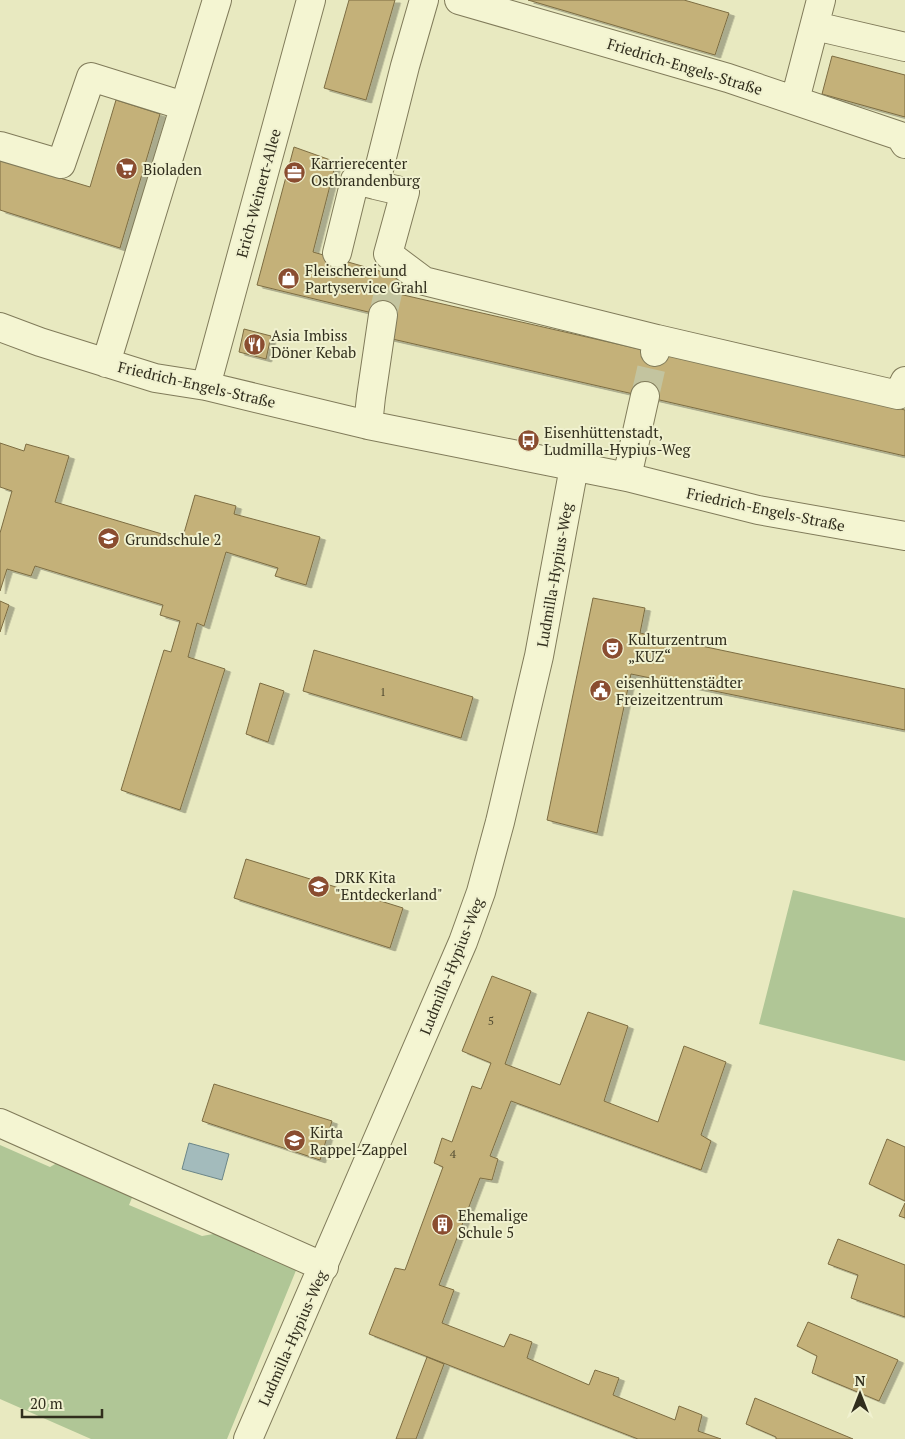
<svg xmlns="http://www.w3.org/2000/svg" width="905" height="1439" font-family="'PT Serif',serif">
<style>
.green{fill:#b0c696}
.water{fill:#a3bbbc;stroke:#6b8688}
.building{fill:#c4b179;stroke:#7d6d42;filter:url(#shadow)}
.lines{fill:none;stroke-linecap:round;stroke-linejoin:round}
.minor-tunnel{stroke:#c3c49f;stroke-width:28;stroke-dasharray:28 14;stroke-linecap:butt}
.minor-casing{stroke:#807b5a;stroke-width:30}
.minor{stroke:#f4f5d2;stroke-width:28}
.labels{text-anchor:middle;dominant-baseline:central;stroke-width:4;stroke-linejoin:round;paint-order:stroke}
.number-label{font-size:12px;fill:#564f34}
.street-label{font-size:15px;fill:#312e1d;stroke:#f0f1cf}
.poi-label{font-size:15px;fill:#312e1d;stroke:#f0f1cf;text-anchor:start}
</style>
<defs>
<filter id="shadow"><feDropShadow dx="5.5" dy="3" stdDeviation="0" flood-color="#0004"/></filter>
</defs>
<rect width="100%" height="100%" fill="#e8e9c0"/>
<!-- green -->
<path class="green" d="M 793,890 L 905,918 L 905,1061 L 759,1024 Z
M 0,1145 L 50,1167 L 62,1160 L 134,1193 L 129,1205 L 202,1236 L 219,1233 L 297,1268 L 227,1439 L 91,1439 L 0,1399 Z"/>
<!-- water -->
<path class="water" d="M 189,1143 L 229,1154 L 222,1180 L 182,1169 Z"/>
<!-- building -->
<path class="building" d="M 349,0 L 395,0 L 366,100 L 324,88 Z
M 528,0 L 684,0 L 729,13 L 715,55 Z
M 832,56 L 905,75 L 905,117 L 822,94 Z
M 116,100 L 160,114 L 120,248 L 0,210 L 0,160 L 90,187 Z
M 294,147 L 336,162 L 313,252 L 404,278 L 399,294 L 905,410 L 905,456 L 388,338 L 393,318 L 257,285 Z
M 244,329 L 271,336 L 266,359 L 239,352 Z
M 0,443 L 24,451 L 26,444 L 69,456 L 55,502 L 182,540 L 195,495 L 236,506 L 234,514 L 320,537 L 306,585 L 275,576 L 278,568 L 226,552 L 204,626 L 197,623 L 188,657 L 225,669 L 180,810 L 121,790 L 164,650 L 171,652 L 180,621 L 160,615 L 163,605 L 35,566 L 31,576 L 7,569 L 0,591 L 0,533 L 12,491 L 0,487 Z
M 593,598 L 645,608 L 640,633 L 905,689 L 905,730 L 631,674 L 597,833 L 547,820 Z
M 0,601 L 9,605 L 0,632 Z
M 314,650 L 473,697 L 461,738 L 303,691 Z
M 260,683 L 284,691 L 268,742 L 246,734 Z
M 246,859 L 403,908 L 390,948 L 234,898 Z
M 492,976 L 531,991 L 505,1064 L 560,1085 L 588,1012 L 628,1026 L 604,1101 L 658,1122 L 684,1046 L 726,1062 L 701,1135 L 711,1141 L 701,1170 L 511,1101 L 490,1156 L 498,1159 L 492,1180 L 480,1178 L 439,1285 L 454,1290 L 442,1323 L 504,1347 L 510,1334 L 532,1342 L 527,1358 L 589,1385 L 595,1370 L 619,1378 L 613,1395 L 675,1420 L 679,1406 L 702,1415 L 698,1431 L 721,1439 L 638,1439 L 369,1334 L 395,1268 L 405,1270 L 443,1167 L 434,1163 L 442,1138 L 452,1142 L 472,1086 L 481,1089 L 491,1063 L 462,1051 Z
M 214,1084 L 332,1121 L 320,1160 L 202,1121 Z
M 887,1139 L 905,1147 L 905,1201 L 869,1184 Z
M 905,1203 L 905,1218 L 899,1216 Z
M 838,1239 L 905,1265 L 905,1317 L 851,1298 L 858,1275 L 828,1264 Z
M 808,1322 L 898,1360 L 879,1401 L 812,1373 L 817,1356 L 797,1346 Z
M 427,1357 L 444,1364 L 416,1439 L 396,1439 Z
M 755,1398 L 853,1439 L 776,1439 L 776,1437 L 746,1424 Z"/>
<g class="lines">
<!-- minor-tunnel -->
<path class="minor-tunnel" d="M 383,315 L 392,275
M 645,396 L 655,352"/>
<defs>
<path id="minor" d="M 424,0 L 405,66 L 375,185 L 405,192 L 388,254 L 424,281 L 657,339
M 459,0 L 728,78 L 900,136 L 905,144
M 815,26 L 905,47
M 795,100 L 821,0
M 0,146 L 61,164 L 91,77 L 184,106
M 337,253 L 355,180 L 375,185
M 0,327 L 40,342 L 155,378 L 206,386 L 368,425 L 627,477 L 758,510 L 905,536
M 655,352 L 657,339 L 898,395 L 905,381
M 106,363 L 217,0
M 206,386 L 311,0
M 368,425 L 371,397 L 383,315
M 627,477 L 645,396
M 0,1123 L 324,1267
M 248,1439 L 463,942 L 481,892 L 500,822 L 539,656 L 574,467"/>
</defs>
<!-- minor casing -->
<use href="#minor" class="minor-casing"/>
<!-- minor -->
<use href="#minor" class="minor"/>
</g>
<!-- icons -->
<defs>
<symbol id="supermarket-disc" viewBox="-11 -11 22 22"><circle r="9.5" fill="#8a4d30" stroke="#f0f1cf"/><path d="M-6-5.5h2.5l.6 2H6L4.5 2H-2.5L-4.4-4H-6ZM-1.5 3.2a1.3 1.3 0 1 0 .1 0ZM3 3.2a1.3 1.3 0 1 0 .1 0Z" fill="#fff"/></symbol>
<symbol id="office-disc" viewBox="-11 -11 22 22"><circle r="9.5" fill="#8a4d30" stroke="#f0f1cf"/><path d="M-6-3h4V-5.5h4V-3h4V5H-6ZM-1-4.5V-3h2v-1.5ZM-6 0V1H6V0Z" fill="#fff"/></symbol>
<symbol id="shop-disc" viewBox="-11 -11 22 22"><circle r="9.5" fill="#8a4d30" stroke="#f0f1cf"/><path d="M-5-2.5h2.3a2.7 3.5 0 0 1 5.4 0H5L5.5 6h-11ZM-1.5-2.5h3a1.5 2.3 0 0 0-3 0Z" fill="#fff"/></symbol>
<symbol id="restaurant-disc" viewBox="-11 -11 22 22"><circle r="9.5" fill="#8a4d30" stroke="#f0f1cf"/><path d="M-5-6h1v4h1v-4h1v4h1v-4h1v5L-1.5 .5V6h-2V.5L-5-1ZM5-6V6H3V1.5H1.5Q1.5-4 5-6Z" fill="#fff"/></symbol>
<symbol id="bus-disc" viewBox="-11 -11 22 22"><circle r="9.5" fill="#8a4d30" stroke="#f0f1cf"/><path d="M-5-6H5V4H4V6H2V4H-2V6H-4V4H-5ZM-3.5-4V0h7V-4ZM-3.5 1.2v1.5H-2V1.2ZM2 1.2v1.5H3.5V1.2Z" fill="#fff"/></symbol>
<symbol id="school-disc" viewBox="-11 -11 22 22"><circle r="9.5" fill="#8a4d30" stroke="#f0f1cf"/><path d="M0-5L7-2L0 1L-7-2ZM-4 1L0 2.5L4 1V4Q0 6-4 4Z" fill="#fff"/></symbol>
<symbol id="theatre-disc" viewBox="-11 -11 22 22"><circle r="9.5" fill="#8a4d30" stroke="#f0f1cf"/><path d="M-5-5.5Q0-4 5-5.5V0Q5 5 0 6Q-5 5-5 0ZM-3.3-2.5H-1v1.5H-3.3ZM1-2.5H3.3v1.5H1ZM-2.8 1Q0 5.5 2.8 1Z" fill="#fff"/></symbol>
<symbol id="civic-disc" viewBox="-11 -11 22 22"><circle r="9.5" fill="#8a4d30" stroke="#f0f1cf"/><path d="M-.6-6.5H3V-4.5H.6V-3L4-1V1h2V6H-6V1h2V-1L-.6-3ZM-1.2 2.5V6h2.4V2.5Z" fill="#fff"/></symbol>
<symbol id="building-disc" viewBox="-11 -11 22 22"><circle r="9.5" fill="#8a4d30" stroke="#f0f1cf"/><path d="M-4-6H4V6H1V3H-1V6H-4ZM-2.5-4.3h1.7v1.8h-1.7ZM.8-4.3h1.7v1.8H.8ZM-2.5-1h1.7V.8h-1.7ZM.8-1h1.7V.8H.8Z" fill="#fff"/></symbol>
</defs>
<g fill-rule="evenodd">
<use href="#supermarket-disc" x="114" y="156" width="25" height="25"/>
<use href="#office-disc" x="282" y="160" width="25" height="25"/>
<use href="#shop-disc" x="276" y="266" width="25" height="25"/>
<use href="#restaurant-disc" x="242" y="332" width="25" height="25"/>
<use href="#bus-disc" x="516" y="428" width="25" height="25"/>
<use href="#school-disc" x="96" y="526" width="25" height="25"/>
<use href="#theatre-disc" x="600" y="636" width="25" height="25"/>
<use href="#civic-disc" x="588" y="678" width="25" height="25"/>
<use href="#school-disc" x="306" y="874" width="25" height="25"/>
<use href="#school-disc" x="282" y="1128" width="25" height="25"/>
<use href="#building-disc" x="430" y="1212" width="25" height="25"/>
</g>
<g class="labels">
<!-- number labels -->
<g class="number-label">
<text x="383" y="691">1</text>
<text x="491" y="1020">5</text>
<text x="453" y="1153">4</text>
</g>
<!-- street labels -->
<g class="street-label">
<text transform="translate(685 66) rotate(17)">Friedrich-Engels-Straße</text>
<text transform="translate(258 193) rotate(-75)">Erich-Weinert-Allee</text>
<text transform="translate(197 384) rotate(13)">Friedrich-Engels-Straße</text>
<text transform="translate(766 509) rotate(12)">Friedrich-Engels-Straße</text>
<text transform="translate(554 575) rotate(-80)">Ludmilla-Hypius-Weg</text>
<text transform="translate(451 966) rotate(-68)">Ludmilla-Hypius-Weg</text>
<text transform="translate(292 1338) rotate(-66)">Ludmilla-Hypius-Weg</text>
</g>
<!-- poi labels -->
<g class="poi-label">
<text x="311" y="163">Karrierecenter<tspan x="311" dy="17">Ostbrandenburg</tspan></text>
<text x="143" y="169">Bioladen</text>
<text x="305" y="270">Fleischerei und<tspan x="305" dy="17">Partyservice Grahl</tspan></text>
<text x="271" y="335">Asia Imbiss<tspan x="271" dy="17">Döner Kebab</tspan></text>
<text x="544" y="432">Eisenhüttenstadt,<tspan x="544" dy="17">Ludmilla-Hypius-Weg</tspan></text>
<text x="125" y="539">Grundschule 2</text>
<text x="628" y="639">Kulturzentrum<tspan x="628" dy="17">„KUZ“</tspan></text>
<text x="616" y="682">eisenhüttenstädter<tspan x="616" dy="17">Freizeitzentrum</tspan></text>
<text x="335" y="877">DRK Kita<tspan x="335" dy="17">"Entdeckerland"</tspan></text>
<text x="310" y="1132">Kirta<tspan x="310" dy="17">Rappel-Zappel</tspan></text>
<text x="458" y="1215">Ehemalige<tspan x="458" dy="17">Schule 5</tspan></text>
</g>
</g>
<!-- north arrow -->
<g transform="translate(860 1394)" stroke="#f0f1cf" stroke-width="4" paint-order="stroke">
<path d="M0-4L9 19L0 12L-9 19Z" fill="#312e1d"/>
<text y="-8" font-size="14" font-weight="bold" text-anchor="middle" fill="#312e1d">N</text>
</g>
<!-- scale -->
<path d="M22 1409v8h80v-8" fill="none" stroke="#312e1d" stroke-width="2.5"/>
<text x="30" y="1409" font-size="15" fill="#312e1d" stroke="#f0f1cf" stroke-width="4" paint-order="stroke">20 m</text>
</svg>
